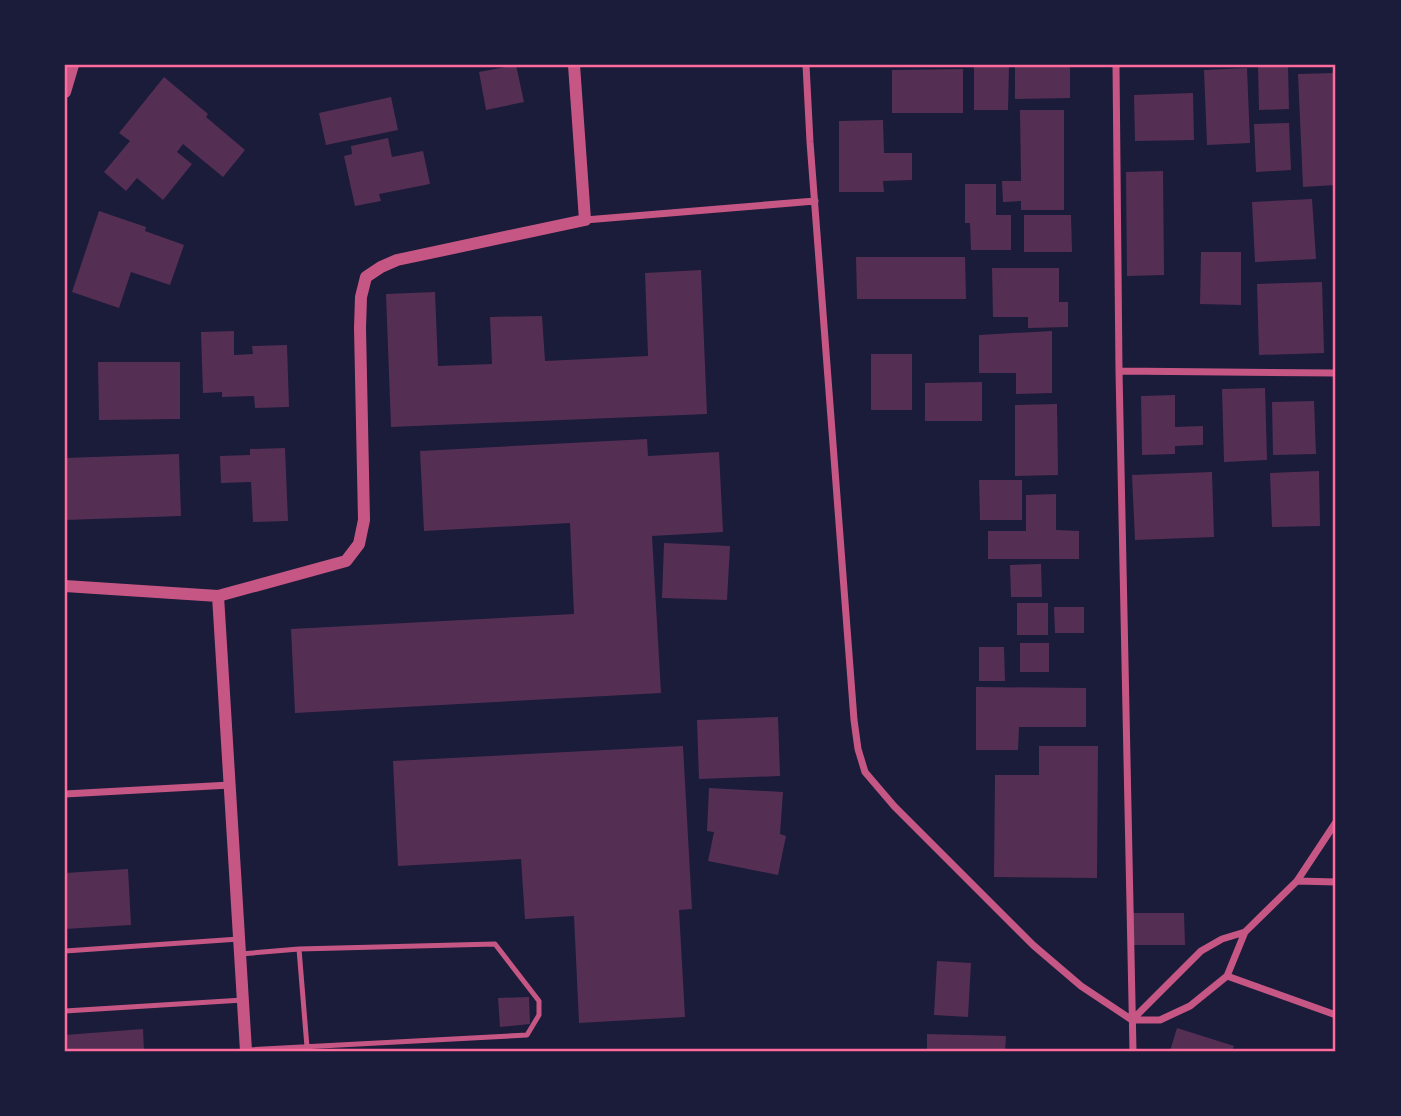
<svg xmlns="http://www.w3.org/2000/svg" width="1401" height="1116" font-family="Montserrat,sans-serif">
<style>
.building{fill:#542f53}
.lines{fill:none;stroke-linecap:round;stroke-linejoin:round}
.service{stroke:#c65784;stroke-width:5}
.minor{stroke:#c65784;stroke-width:7}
.tertiary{stroke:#c65784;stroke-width:12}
.neatline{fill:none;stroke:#ff6b9d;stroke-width:2.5}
</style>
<rect width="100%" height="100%" fill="#1b1b3a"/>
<!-- building -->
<path class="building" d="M 516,65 L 524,102 L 486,110 L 479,72 Z
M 974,65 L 1009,65 L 1008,110 L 974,110 Z
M 1015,65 L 1070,65 L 1070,98 L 1015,99 Z
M 1258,65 L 1288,65 L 1289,109 L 1259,110 Z
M 1247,68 L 1250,143 L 1207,145 L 1204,70 Z
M 963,69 L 963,113 L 892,113 L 892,70 Z
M 1334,73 L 1336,185 L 1303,187 L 1298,74 Z
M 164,77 L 208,114 L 206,117 L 245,150 L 223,177 L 183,144 L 177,152 L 192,164 L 163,200 L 137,178 L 126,191 L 104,172 L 130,141 L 119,133 Z
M 1193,93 L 1194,140 L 1135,141 L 1134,95 Z
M 391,97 L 398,130 L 326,145 L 319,113 Z
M 1020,110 L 1064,110 L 1064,210 L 1021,210 L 1021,201 L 1003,202 L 1002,181 L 1021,181 Z
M 883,120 L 884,153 L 912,153 L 912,180 L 883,181 L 884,192 L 839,192 L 839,121 Z
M 1289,123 L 1291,170 L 1256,172 L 1254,124 Z
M 388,138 L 392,157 L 423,151 L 430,184 L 379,194 L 381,201 L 355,206 L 344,156 L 352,154 L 351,146 Z
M 1163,171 L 1164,275 L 1127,276 L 1126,172 Z
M 965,184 L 996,184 L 996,215 L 1011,215 L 1011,250 L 971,250 L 970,223 L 965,223 Z
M 1312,199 L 1316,259 L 1255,262 L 1252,202 Z
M 99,211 L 146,227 L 145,231 L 184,245 L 170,285 L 131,272 L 119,308 L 72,292 Z
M 1024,215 L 1071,215 L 1072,252 L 1024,252 Z
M 1201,252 L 1241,252 L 1241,305 L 1200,304 Z
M 856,257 L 965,257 L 966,299 L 857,299 Z
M 992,268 L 1059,268 L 1059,302 L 1068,302 L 1068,327 L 1028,328 L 1028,317 L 993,317 Z
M 701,270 L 707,414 L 391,427 L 386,294 L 435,292 L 438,366 L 492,364 L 490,317 L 542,316 L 545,361 L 648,356 L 645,273 Z
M 1322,282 L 1324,353 L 1259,355 L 1257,284 Z
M 234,331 L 234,355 L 253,354 L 252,346 L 287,345 L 289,407 L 255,408 L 254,396 L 222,397 L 222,392 L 203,393 L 201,332 Z
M 1052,331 L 1052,393 L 1016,394 L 1016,373 L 979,373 L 979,335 Z
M 871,354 L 912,354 L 912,410 L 871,410 Z
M 98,362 L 180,362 L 180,419 L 99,420 Z
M 982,382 L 982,421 L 925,421 L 925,383 Z
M 1265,388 L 1267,460 L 1224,462 L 1222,389 Z
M 1175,395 L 1175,427 L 1203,426 L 1203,445 L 1175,446 L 1175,454 L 1142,455 L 1141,396 Z
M 1314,401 L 1316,454 L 1273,455 L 1272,402 Z
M 1057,404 L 1058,475 L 1015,476 L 1015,405 Z
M 647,439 L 648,456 L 719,452 L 723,532 L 652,536 L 661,693 L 295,713 L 291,629 L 574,614 L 570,523 L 424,531 L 420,451 Z
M 285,448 L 288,521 L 253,522 L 251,482 L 221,483 L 220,456 L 250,455 L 250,449 Z
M 179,454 L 181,516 L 65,520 L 65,458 Z
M 1319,471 L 1320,526 L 1272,527 L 1270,473 Z
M 1212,472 L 1214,537 L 1135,540 L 1132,475 Z
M 979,480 L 1022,480 L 1022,520 L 980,520 Z
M 1056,494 L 1056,530 L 1079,531 L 1079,559 L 988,559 L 988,531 L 1026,531 L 1026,495 Z
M 664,543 L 730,546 L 727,600 L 662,598 Z
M 1041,564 L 1042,597 L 1011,597 L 1010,565 Z
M 1017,603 L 1048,603 L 1048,635 L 1017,635 Z
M 1054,607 L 1084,607 L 1084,633 L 1055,633 Z
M 1020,643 L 1049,643 L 1049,672 L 1020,672 Z
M 979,647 L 1004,647 L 1005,681 L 979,681 Z
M 976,687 L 1086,688 L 1086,727 L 1019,727 L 1018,750 L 976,750 Z
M 778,717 L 780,776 L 699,779 L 697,720 Z
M 683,746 L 692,909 L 679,910 L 685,1017 L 579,1023 L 574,916 L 525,919 L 521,859 L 398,866 L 393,761 Z
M 1039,746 L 1098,746 L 1097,878 L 994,877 L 995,775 L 1039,775 Z
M 709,788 L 783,792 L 780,834 L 786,836 L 778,875 L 708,861 L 714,832 L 707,831 Z
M 128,869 L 131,925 L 65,929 L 65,873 Z
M 1133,913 L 1184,913 L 1185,945 L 1133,945 Z
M 937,961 L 971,963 L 968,1017 L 934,1015 Z
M 529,997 L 530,1024 L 500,1027 L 498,998 Z
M 1177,1028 L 1234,1046 L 1232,1051 L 1170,1051 Z
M 143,1029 L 144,1051 L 65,1051 L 65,1035 Z
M 927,1034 L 1006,1036 L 1005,1051 L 927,1051 Z"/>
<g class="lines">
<!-- service -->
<path class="service" d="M 299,949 L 307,1047
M 65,951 L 239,939
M 240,954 L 299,949 L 495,944 L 539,1001 L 539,1015 L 527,1035 L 246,1050
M 65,1011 L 243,1000"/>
<!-- minor -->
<path class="minor" d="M 806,65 L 810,142 L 854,720 L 858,749 L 865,772 L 894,806 L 1033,945 L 1081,986 L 1132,1020
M 1116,65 L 1119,371 L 1133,1051
M 585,220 L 815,201
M 1119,371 L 1336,373
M 65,794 L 230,785
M 1297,881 L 1336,882
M 1227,976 L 1336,1015
M 1132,1020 L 1160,1020 L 1190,1006 L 1227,976 L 1245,932 L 1297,881 L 1336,822
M 1132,1020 L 1201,951 L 1222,939 L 1245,932"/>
<!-- tertiary -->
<path class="tertiary" d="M 65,92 L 73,65
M 65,586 L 218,596 L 346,561 L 359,544 L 364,520 L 360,328 L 361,297 L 366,277 L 381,267 L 397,260 L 585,220 L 574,65
M 218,596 L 246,1051"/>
</g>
<!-- border -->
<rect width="1401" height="1116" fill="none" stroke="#1b1b3a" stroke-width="133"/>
<rect x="66" y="66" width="1268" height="984" class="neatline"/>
</svg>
